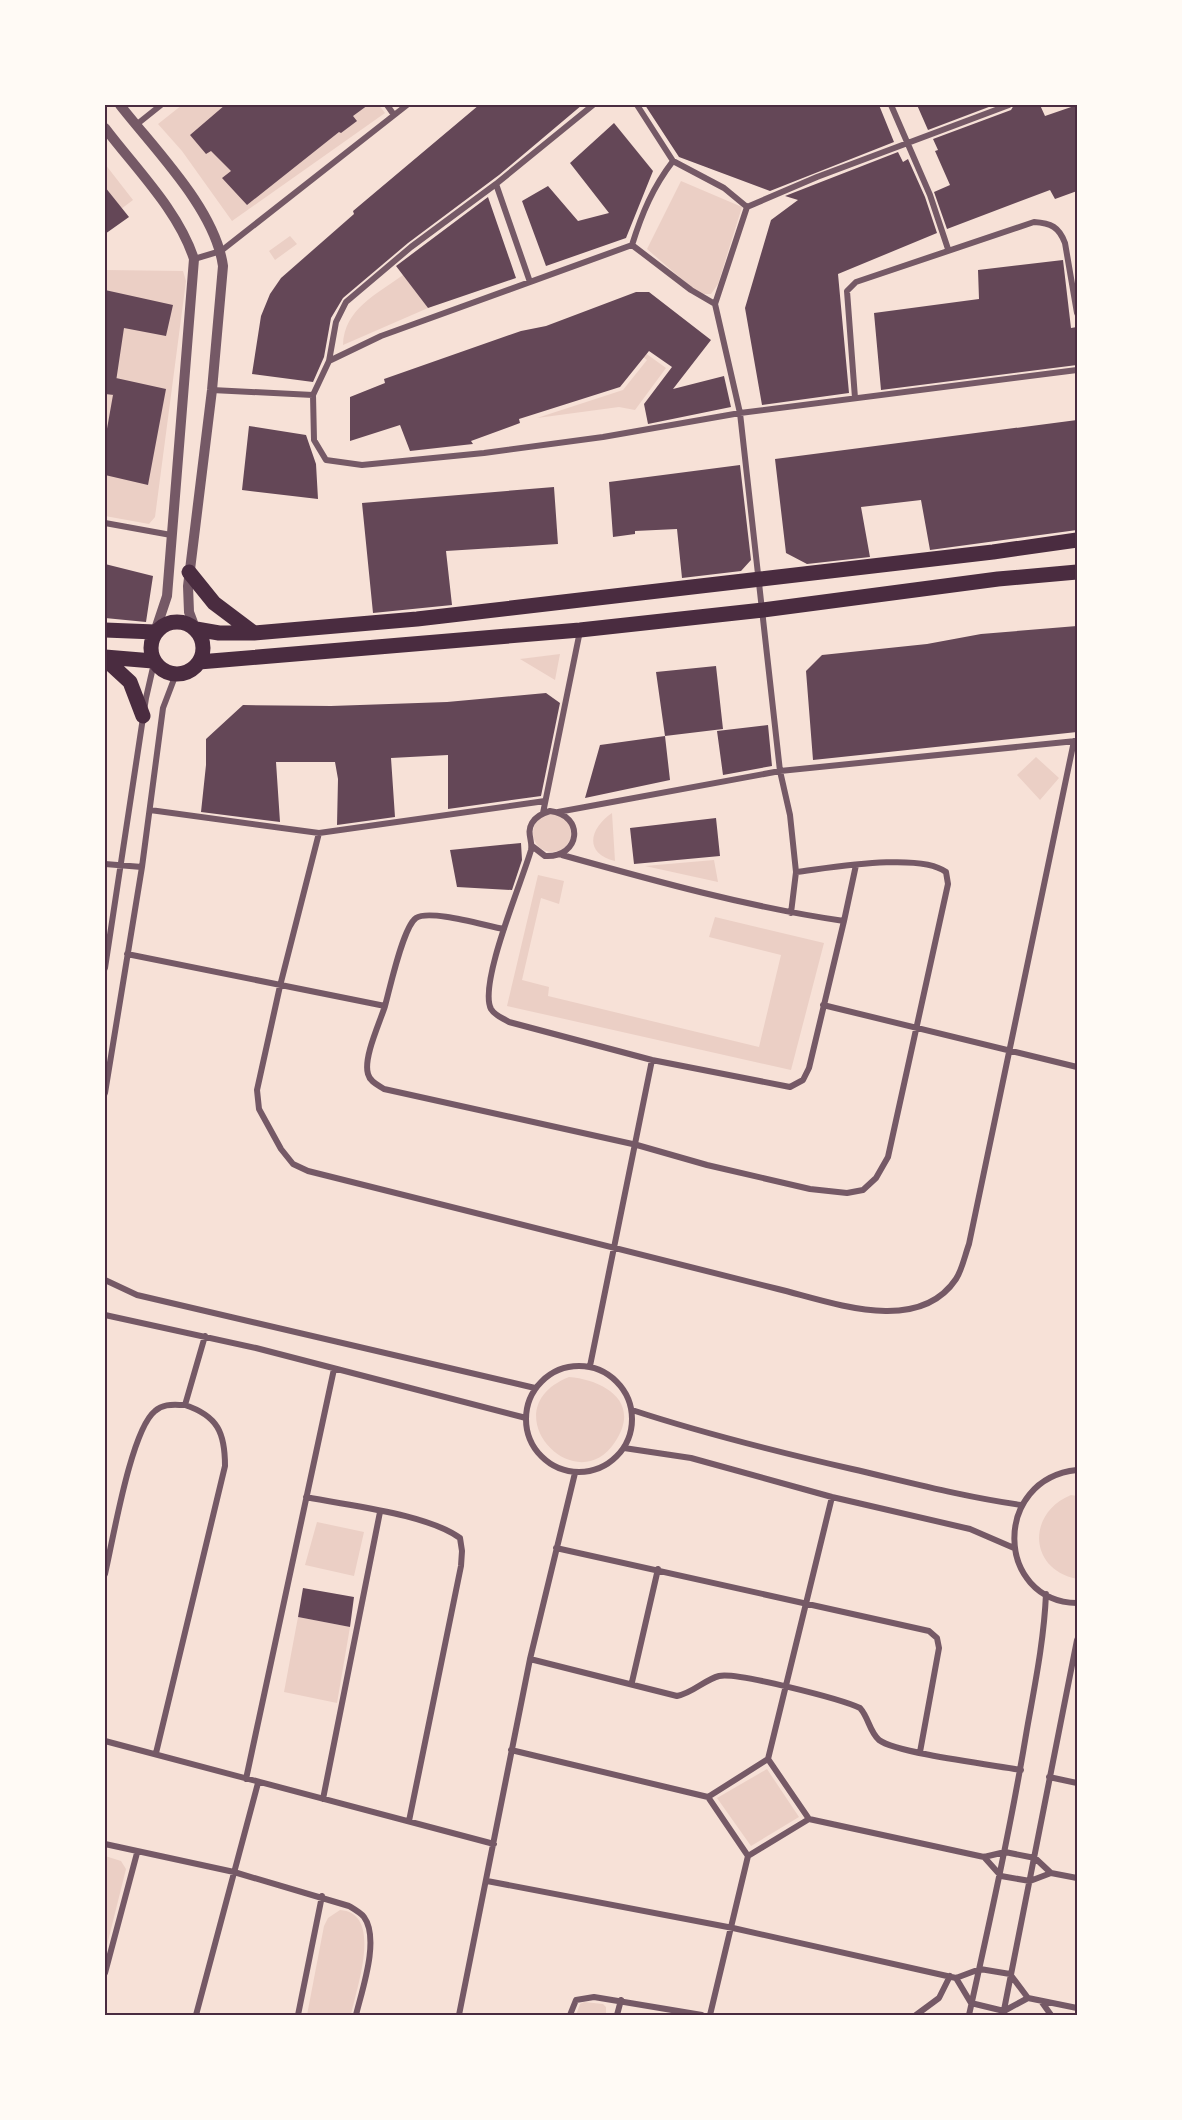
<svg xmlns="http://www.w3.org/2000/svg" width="1182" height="2120" font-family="'Work Sans',sans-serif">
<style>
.green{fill:#ebcfc5}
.building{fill:#644757}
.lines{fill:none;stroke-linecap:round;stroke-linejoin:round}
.minor{stroke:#755966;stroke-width:6}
.tertiary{stroke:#755966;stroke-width:10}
.primary{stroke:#4a2c40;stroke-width:15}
.neatline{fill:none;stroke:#4a2c40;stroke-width:2}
</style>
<rect width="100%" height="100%" fill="#f7e1d7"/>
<!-- green -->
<path class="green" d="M 182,105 L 379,105 L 385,113 L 232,221 L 182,151 L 158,124 Z
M 105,164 L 133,200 L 121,209 L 105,187 Z
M 681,181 L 742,207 L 718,284 L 711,294 L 699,294 L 647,249 Z
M 290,236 L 297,244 L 275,260 L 269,251 Z
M 105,270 L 183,271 L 186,281 L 155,517 L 149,524 L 105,516 Z
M 403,275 L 428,308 L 343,345 C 344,309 377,294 403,275 Z
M 637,347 L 666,368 L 635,410 L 619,407 L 537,418 L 623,390 L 647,360 L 634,350 Z
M 560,654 L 555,680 L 520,659 Z
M 1036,757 L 1059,778 L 1040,800 L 1017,775 Z
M 612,813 L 615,861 C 583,853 590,828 612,813 Z
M533 833a19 19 0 1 1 38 0a19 19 0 1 1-38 0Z
M 714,860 L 718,882 L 645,866 Z
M 538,875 L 564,881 L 559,904 L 541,898 L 522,980 L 549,987 L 548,996 L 759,1047 L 781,955 L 709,937 L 715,917 L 824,943 L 791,1070 L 507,1006 Z
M 569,1377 C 604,1380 642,1402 615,1442 C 575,1503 489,1409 569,1377 Z
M 1071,1495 L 1077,1496 L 1077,1579 C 1028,1569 1027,1513 1071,1495 Z
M 317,1522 L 364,1532 L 354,1576 L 305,1565 Z
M 298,1617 L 350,1627 L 337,1703 L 284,1692 Z
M 767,1769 L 799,1817 L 751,1846 L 717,1798 Z
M 105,1856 L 121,1861 L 126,1869 L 105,1953 Z
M 340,1910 C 384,1913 356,1989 351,2015 L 307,2015 L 324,1926 L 328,1918 Z
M 584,2002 L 603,2004 L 606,2007 L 606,2015 L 576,2015 L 580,2004 Z"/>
<!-- building -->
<path class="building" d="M 225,105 L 368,105 L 353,116 L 357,121 L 341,133 L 339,132 L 247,205 L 222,178 L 231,171 L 211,151 L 206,154 L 190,135 Z
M 479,105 L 582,105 L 499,175 L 408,243 L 343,298 L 331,318 L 324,357 L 313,382 L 252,374 L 261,316 L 270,294 L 281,278 L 354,214 L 353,211 Z
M 645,105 L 879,105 L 894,142 L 770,191 L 679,157 Z
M 917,105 L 994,105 L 928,130 Z
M 1014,105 L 1040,105 L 1045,116 L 1077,105 L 1077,191 L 1055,199 L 1050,190 L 947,229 L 934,192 L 950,185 L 935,151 L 938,150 L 933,139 L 1011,110 Z
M 614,123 L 653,171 L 626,238 L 546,266 L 522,201 L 548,186 L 578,221 L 609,213 L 570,163 Z
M 898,152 L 903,162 L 908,159 L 925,197 L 937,233 L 838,274 L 849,393 L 762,405 L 745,308 L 771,220 L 798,200 L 785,196 Z
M 105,187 L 129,217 L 105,234 Z
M 488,197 L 516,278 L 428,308 L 396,266 Z
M 1063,260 L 1071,328 L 1077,327 L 1077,365 L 881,390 L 874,313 L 979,299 L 978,270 Z
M 105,290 L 173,305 L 166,336 L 124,328 L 114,395 L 105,394 Z
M 636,292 L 649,292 L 711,340 L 673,389 L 724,376 L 731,407 L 648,424 L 644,404 L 672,367 L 649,351 L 620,387 L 519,419 L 520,423 L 471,441 L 473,444 L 410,451 L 400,425 L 350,441 L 350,397 L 385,383 L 384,379 L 521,331 L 546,326 Z
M 116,378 L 166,389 L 148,485 L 105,475 L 105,440 Z
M 1077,420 L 1077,530 L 930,550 L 921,500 L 861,507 L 870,557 L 807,564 L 786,553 L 775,459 Z
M 249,426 L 306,435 L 316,464 L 318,499 L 242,490 Z
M 740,465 L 751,560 L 741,571 L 682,578 L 677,529 L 635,531 L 635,534 L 613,537 L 609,482 Z
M 554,487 L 558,544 L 446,551 L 452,605 L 373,613 L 362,503 Z
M 105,564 L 153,576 L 146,622 L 105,618 Z
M 1077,626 L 1077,732 L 813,760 L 806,671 L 822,655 L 927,644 L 981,634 Z
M 716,666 L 723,729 L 665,736 L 656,672 Z
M 546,693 L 560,703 L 541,796 L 448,809 L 448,755 L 391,758 L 395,817 L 337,825 L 338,779 L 335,762 L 276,762 L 280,822 L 201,812 L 206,765 L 206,739 L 243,705 L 331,706 L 447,702 Z
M 768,725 L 772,766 L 723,775 L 717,731 Z
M 665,736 L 670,780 L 585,798 L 600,745 Z
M 716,818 L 720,856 L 634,864 L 630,828 Z
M 521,843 L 522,860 L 512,890 L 457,887 L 450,850 Z
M 303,1588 L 354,1597 L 350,1627 L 298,1617 Z"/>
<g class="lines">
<!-- minor -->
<path class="minor" d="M 387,105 L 394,115
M 593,105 L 496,184 L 411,247 L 346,302 L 336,322 L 329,361 L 313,395 L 314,440 L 326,460 L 362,465 L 484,453 L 603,437 L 740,413 L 1077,370
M 637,105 L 673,161 C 653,187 642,213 632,245 L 691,290 L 715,304
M 891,105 L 930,195 L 948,249
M 136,125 L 161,105
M 673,161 L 724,188 L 747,207 L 715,304 L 740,413 L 780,771 L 790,815 L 796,872 L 791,913
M 496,184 L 530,282
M 747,207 L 817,177 L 1009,105
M 194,259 L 221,251 L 407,105
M 329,361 L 381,336 L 632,245
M 212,390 L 313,395
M 855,398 L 847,291 L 856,282 L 1034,222 C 1051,223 1059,227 1065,243 L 1077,313
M 105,523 L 171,535
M 150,810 L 319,833 L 545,801
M 558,812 L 780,771 L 1076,741
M 543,813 L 580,631
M 319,833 L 280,986 L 257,1090 L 259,1109 L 281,1149 L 293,1164 L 308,1171 L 778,1289 C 831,1302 918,1336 956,1279 C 962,1270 965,1255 969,1244 L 1074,741
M 532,846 L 545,856 C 581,858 585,815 550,811 C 543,813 536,816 532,823 C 526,833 533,841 531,850 C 523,879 478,984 491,1009 C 495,1016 503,1018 509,1022 L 652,1060 L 790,1087 L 803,1080 L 809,1068 L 844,921 C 748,907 655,881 562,855
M 105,864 L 142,867
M 844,921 L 856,865
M 127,954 L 385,1006 C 380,1022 363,1058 368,1074 C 370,1082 378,1085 384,1089 L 637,1145 L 707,1165 L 810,1189 L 847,1193 L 863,1190 L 876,1178 L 888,1157 L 948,884 L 946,872 C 920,852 830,868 796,872
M 105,968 L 146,698 L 154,663
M 823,1005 L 1077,1067
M 385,1006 C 390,988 403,927 416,918 C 430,909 486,926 504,929
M 105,1093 L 142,867 L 163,708 L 176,674
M 105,1280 L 137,1295 L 535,1388
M 105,1315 L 256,1348 L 526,1418
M526 1419a53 53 0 1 1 106 0a53 53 0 1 1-106 0Z
M 590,1366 L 652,1060
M 632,1410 C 705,1434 778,1452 852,1469 C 908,1482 964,1497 1021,1505
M 624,1448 L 691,1458 L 832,1497 L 970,1529 L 1014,1548
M 1077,1470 C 992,1479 995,1601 1077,1603
M 306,1497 C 349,1506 425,1513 460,1538 L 462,1551 L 461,1566 L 409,1821
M 556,1548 L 929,1631 L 937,1638 L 939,1648 L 920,1752
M 105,1574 C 113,1540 131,1430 155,1411 C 164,1403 174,1405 185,1405
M 530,1659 L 677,1696 C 693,1693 704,1680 719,1676 C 737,1672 841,1699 860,1708 C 869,1718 869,1731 879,1740 C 896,1753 993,1765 1021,1770
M 632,1682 L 658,1569
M 105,1741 L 494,1844
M 511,1750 L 708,1797
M 156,1753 L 225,1466 C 225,1433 218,1416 185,1405 L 205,1336
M 768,1759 L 809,1819 L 748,1856 L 708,1797 L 768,1759 L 832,1497
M 1049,1777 L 1077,1783
M 246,1779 L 334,1369
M 323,1799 L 380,1512
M 809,1819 L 984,1857 L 1005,1852 L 1035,1858 L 1051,1873 L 1077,1878
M 105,1844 L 234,1872 L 349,1906 C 354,1909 361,1913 364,1917 C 380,1939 362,1990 356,2015
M 984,1857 L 1001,1876 L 1030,1881 L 1051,1873
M 487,1881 L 733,1928 L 956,1978 L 980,1969 L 1010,1974 L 1028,1998
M 105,1973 L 137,1853
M 956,1978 L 971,2003 L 1004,2011 L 1028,1998 L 1077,2008
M 1041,2001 L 1051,2015
M 196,2015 L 258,1783
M 298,2015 L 322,1896
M 459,2015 L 530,1659 L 575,1473
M 570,2015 L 576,2000 L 594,1997 L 702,2015
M 617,2015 L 621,2000
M 710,2015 L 748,1856
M 916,2015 L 939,1998 L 950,1976
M 969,2015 C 990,1920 1011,1826 1027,1729 C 1035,1684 1044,1640 1046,1594
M 1003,2015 L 1077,1640"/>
<!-- tertiary -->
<path class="tertiary" d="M 120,105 C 155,150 215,209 223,266 L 212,390 L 188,586 L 189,612 L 195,628
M 105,128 C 136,169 178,210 194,259 L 167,596 L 155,632"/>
<!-- primary -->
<path class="primary" d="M 189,572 L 214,603 L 254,633
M151 648a26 26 0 1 1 52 0a26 26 0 1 1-52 0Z
M 196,629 L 219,633 L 254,633 L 417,619 L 993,552 L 1077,540
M 105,630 L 155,632
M 105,657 L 153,661
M 105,659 L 130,682 L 143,716
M 199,662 L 580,630 L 763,610 L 998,579 L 1077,572"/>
</g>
<!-- border -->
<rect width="1182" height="2120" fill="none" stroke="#fffaf5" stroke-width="213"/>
<rect x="106" y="106" width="970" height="1908" class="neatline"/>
</svg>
